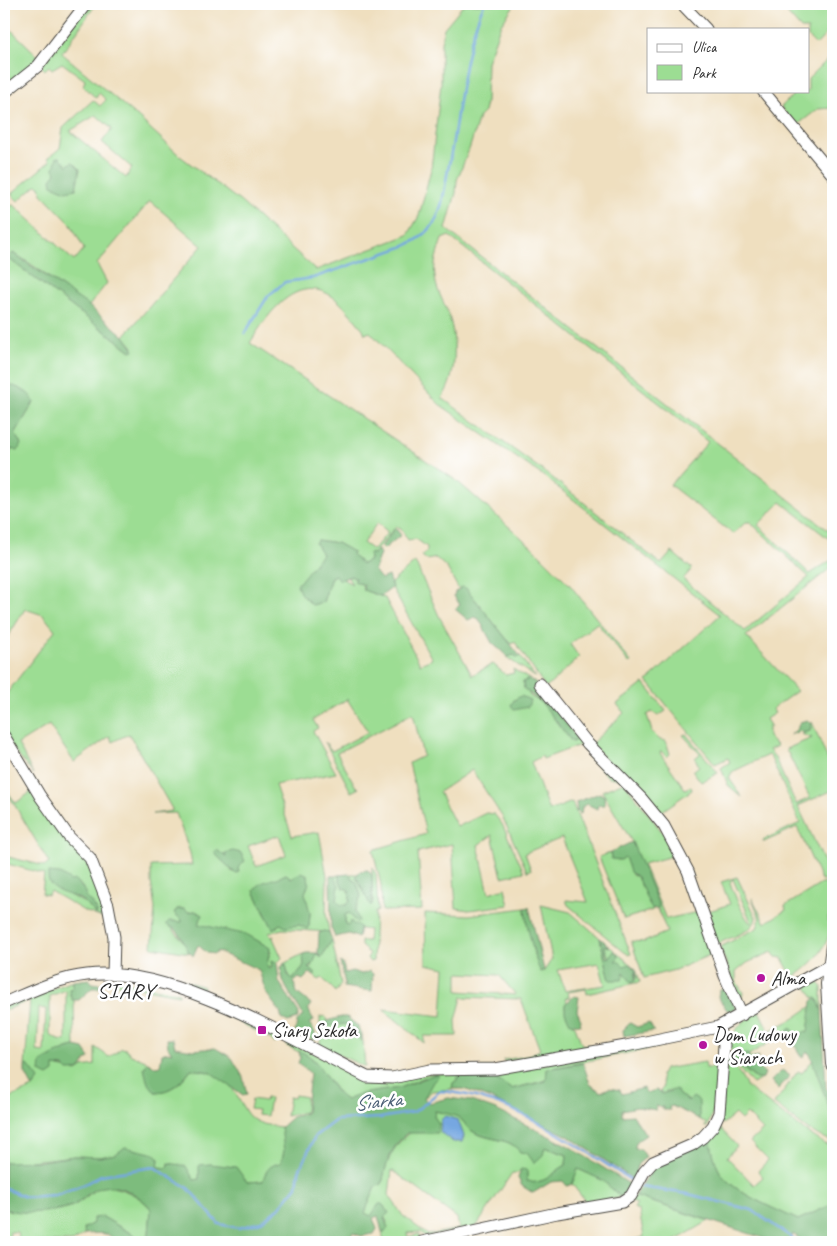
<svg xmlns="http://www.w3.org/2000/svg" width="837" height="1246" font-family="Caveat,sans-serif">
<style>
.green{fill:#9cdd93;stroke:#64845f;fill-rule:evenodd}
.forest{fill:#7dbc7d;stroke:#547454}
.water{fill:#76a7e1;stroke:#506986}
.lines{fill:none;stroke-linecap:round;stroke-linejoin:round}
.stream{stroke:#76a7e1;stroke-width:2.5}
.minor-casing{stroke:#484641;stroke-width:13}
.major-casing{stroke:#484641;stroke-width:16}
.minor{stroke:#fff;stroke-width:11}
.major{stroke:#fff;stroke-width:14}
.poi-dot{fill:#b5179e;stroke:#fff;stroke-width:2}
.labels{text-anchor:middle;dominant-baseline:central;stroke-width:5;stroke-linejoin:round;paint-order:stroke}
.poi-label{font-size:20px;fill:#2b2b2b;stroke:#fff;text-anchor:start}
.water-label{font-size:21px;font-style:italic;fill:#495d74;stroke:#fff}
.quarter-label{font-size:22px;letter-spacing:1px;fill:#2b2b2b;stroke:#fff}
</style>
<rect width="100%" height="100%" fill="#fff"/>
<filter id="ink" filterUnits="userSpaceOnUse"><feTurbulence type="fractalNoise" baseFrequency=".02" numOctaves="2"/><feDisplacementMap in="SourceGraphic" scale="10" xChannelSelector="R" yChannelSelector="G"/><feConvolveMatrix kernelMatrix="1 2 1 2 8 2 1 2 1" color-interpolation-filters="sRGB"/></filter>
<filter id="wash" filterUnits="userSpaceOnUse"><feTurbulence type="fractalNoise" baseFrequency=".0096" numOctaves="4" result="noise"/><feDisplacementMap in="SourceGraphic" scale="20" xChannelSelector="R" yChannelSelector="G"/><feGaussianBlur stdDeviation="1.12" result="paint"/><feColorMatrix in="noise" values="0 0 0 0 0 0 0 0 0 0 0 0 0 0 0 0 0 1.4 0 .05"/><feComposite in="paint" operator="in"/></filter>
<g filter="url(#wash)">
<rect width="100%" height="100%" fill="#efdfbf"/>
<!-- green -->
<path class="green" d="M 89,4 L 96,4 L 62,53 L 64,55 L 140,119 L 180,156 L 241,202 L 316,270 L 408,235 L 419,216 L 431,169 L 441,84 L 441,43 L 444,28 L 464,4 L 515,4 L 501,24 L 487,62 L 486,103 L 484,112 L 479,117 L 470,147 L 457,180 L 456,193 L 446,229 L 833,534 L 833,542 L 781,502 L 758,525 L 810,574 L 833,559 L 833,566 L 746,636 L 797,691 L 772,709 L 775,713 L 766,719 L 771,727 L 768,727 L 768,737 L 777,746 L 769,750 L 774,756 L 796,804 L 810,798 L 786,749 L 812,738 L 801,734 L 810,731 L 812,722 L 833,772 L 833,790 L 798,806 L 828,870 L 833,872 L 833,879 L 821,880 L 797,827 L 764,842 L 763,840 L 800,823 L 770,756 L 768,755 L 732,772 L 729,778 L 742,797 L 728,785 L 721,768 L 730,762 L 728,758 L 715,764 L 647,681 L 720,615 L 546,478 L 439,404 L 370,332 L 365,334 L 363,329 C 354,319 342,302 330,295 C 294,274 266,317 250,343 L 457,481 L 532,547 L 570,585 L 631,662 L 629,663 L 597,623 L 570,644 L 579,657 L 546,688 L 515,642 L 512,644 L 506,638 L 466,588 L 459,590 L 447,568 L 436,558 L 427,560 L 422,556 L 427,551 L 427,547 L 416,539 L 408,540 L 401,529 L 396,526 L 373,554 L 370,553 L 370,560 L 362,564 L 352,555 L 353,552 L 337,543 L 317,540 L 323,554 L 300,593 L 312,605 L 323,602 L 331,577 L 335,575 L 352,584 L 348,578 L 351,576 L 362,584 L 363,590 L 385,598 L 420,664 L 432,659 L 392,588 L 391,583 L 415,562 L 439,616 L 472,675 L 493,664 L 506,675 L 514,673 L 513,669 L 529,679 L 523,682 L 530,696 L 542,703 L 572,742 L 577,739 L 621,779 L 608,777 L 580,745 L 543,759 L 542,756 L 531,762 L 549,811 L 572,802 L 631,954 L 629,955 L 623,951 L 568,905 L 566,900 L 588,902 L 562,838 L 525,853 L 531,870 L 527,871 L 503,818 L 472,770 L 439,792 L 457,827 L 486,813 L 494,814 L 502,824 L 524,872 L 502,877 L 492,835 L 478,845 L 489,893 L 505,888 L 509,905 L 469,910 L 456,908 L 452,844 L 418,852 L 422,910 L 382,911 L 381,885 L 373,850 L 426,834 L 409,763 L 423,756 L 413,713 L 337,753 L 356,787 L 359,788 L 351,792 L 325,742 L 332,751 L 368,732 L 347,699 L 313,720 L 318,728 L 313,731 L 336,773 L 275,785 L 292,836 L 319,832 L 327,876 L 326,913 L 329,932 L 282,929 L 269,933 L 271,937 L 274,936 L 273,938 L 282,958 L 277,963 L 274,961 L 269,969 L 266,962 L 271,952 C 252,929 222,934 197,924 L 203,915 L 195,911 L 188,912 L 185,909 L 177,909 L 174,913 L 183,920 L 182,923 L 174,921 L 171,927 L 185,943 L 189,953 L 152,947 L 155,908 L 151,882 L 151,866 L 192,865 L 190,853 L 176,813 L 152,814 L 172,811 L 172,809 L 129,734 L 112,742 L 110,736 L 74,762 L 49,725 L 18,744 L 33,774 L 13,749 L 4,729 L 4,697 L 55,630 L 43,615 L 25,609 L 4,643 L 4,450 L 10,454 L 11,449 L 18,451 L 15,434 L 34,402 L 4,382 L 4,207 L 14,205 L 74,261 L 84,249 L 70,223 L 42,194 L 40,186 L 36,185 L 18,201 L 11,194 L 50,161 L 48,158 L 60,148 L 63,128 L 93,100 L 100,106 L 106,100 L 99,93 L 96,98 L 83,86 L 85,80 L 62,63 L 52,69 L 49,66 L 45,70 L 41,66 ZM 96,115 L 112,129 L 102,142 L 132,168 L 126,178 L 70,131 ZM 150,201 L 202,246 L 124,336 L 133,347 L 131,351 L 9,259 L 13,253 C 40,268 63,290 89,306 L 107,283 L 97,264 ZM 449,236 L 708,442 L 670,485 L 733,534 L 746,522 L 750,522 L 809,577 L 745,631 L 683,579 L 692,569 L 672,552 L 661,564 L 549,475 L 442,398 C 457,377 457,341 449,316 C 445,303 436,291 435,277 C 433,264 438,251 442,239 ZM 377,523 L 388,532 L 373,550 L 363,543 ZM 279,835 L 286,855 L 256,866 L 248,846 ZM 222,853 L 226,857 L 245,861 L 232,872 ZM 286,874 L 291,878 L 295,877 L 308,887 L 304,893 L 310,913 L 309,926 L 280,924 L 276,928 L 265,914 L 254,891 Z
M 779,4 L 833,4 L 833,27 L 816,45 L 808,37 L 808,29 L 801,29 Z
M 4,23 L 38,56 L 48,51 L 4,91 Z
M 829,58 L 833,61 L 833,108 L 818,109 L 796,126 L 781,107 L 797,91 L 808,91 L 808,79 Z
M 514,655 L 518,658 L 520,656 L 535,677 L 506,657 Z
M 644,683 L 666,711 L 658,716 L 652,712 L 647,715 L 652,732 L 660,740 L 666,741 L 670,754 L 667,757 L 661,751 L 660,753 L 685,789 L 691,786 L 692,790 L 658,814 L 591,744 L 624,713 L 617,704 Z
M 686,734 L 715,769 L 718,773 L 701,782 L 693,771 L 699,766 L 695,758 L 700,754 L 683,735 Z
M 624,782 L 679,854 L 712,954 L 675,970 L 644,978 L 631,941 L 644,942 L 667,932 L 632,842 L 602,791 ZM 676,855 L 698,912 L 666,919 L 643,864 Z
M 4,787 L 16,803 L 31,792 L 31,789 L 90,867 L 108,920 L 84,911 L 50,891 L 48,895 L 42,894 L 44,874 L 4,863 L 4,856 L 45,866 L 49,863 ZM 59,874 L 71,882 L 75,880 C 81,885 86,890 86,898 L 97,909 L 69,895 Z
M 611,852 L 610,855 C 615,860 619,862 625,857 L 632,875 L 637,877 L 653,910 L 624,919 L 599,857 Z
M 372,867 L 376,874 L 378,911 L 375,912 L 373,961 L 370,962 L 367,958 L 370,954 L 361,946 L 361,941 L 368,941 L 369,930 L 348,927 L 345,924 L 345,915 L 349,913 L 356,922 L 355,911 L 361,896 L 357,883 L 349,874 L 358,874 L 356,876 L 370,904 L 373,902 Z
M 338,875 L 343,888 L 349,890 L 350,901 L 347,905 L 341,905 L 337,901 L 337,881 L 335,876 Z
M 737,877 L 756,917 C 755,933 728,937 716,945 L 706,912 L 730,904 L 721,882 ZM 733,879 L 752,924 C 746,922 732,890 730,882 Z
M 833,883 L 833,904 L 827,922 L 833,907 C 833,940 820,960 793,978 L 782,958 L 776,957 L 772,952 L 747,963 L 736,972 L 736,981 L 743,993 L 741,1001 L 720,947 L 757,928 L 760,919 L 752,898 L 765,923 L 786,910 L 785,906 L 821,884 Z
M 541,905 L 570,912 L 636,969 L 640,982 L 587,994 L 586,989 L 568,992 L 569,997 L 565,998 L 567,1003 L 565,1004 C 565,1013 568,1022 575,1026 L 582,1045 L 588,1044 L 588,1047 L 504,1062 L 503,1060 L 526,1056 L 540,1050 L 521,999 L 462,997 L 456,1021 L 457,1036 L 424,1036 L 424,1043 L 383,1009 L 442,1016 L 445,968 L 426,964 L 425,913 L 469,915 L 525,908 L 534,955 L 541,972 L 544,971 L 552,959 ZM 600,939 L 609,947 L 604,945 L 609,958 L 613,953 L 615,962 L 636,972 L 637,978 L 628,978 L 624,972 L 610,980 ZM 599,963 L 605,985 L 565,991 L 558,970 ZM 458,973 L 499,975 L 516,995 L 458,991 Z
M 332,940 L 341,984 L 336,992 L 322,978 L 319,980 L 314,976 L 316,974 L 308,968 L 311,967 L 317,953 L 319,957 L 325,952 Z
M 303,954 L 304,966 L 292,980 L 283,964 Z
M 155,971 L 204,987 L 203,990 L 184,982 L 154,974 Z
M 114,979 L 179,993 L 179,995 L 113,983 Z
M 815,979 L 822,986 L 822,1011 L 817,997 L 814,998 L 805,984 Z
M 73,981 L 73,988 L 69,989 L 70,996 L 74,1000 L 75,1047 C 66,1048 47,1058 41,1063 L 77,1071 L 83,1067 L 95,1065 L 95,1047 L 109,1057 L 122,1048 L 126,1049 L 131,1055 L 148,1062 L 144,1068 L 155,1092 C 172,1092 182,1082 191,1069 C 204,1071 221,1073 230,1085 C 249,1112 242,1123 281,1127 C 286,1136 287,1157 279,1165 C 273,1170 264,1173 263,1181 L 247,1182 L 236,1168 L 210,1164 L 199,1179 L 194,1180 L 169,1163 L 168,1168 L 158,1167 L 159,1159 L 116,1154 L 100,1157 L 74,1156 L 13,1163 L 4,1162 L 4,1100 L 33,1088 L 38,1082 L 28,1065 L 25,1067 L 30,1000 L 4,1011 L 4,1007 ZM 66,990 L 66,1041 L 59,1040 L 50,1035 L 50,996 ZM 39,1008 L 46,1009 L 44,1052 L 37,1051 Z
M 812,1006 L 808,1032 L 798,1038 L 792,1029 L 790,1029 L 787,1032 L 749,1055 L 746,1054 L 742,1068 L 756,1079 L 763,1078 L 753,1084 C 723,1056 722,1032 759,1011 L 769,1031 L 793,1019 Z
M 227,1013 L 275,1037 L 277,1041 L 275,1044 L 269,1038 L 224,1014 Z
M 325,1016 L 329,1026 L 347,1024 L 357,1032 L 360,1040 L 363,1041 L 365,1067 L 320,1046 L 320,1017 Z
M 292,1043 L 367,1078 L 460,1072 L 458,1079 L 453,1083 L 452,1089 L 432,1091 L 424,1098 L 425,1077 L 399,1088 L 361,1094 L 346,1100 L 340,1096 L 313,1059 L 285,1045 Z
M 657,1043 L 660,1045 L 658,1047 L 547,1069 L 547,1080 L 511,1089 L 489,1074 Z
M 728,1055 L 747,1087 L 805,1131 L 825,1144 L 833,1146 L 833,1204 L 798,1220 C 776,1209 733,1193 720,1172 C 714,1162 712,1147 709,1135 L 718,1126 L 737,1146 L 727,1157 L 754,1185 L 763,1177 L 758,1171 L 768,1160 L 750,1142 L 763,1130 L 747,1114 L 741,1120 L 735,1114 L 723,1124 L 720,1122 Z
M 813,1060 L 833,1119 L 833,1142 L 808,1130 L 774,1104 L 798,1071 L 802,1073 Z
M 705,1062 L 706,1068 L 720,1068 L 712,1115 L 707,1127 L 705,1127 L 706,1123 L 699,1119 L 698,1106 L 670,1090 L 662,1094 L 660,1091 L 663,1088 L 661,1075 L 664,1069 Z
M 295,1095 L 306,1097 L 305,1112 L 286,1116 L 289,1097 L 294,1098 Z
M 266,1098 L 270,1098 L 267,1116 L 257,1115 L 258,1110 L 250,1109 L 252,1099 L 265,1101 Z
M 435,1111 C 442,1113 451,1113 458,1117 C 466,1122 465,1129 478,1134 C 494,1141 510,1138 520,1152 L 544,1147 L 567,1155 L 566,1165 C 550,1174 546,1185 527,1181 L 527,1174 L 521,1169 L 518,1173 L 512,1173 L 476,1227 L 426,1237 L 420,1232 L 407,1233 L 408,1237 L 419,1234 L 420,1239 L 409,1242 L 384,1242 L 382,1232 L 385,1232 L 387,1222 L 384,1216 L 389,1213 L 382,1204 L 371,1217 L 364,1213 L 375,1187 L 382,1184 C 389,1145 403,1136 434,1115 ZM 392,1170 L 457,1218 L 459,1229 L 428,1235 L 403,1216 L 389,1195 Z
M 578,1169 L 602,1180 L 621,1197 L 588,1205 L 572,1184 Z
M 105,1186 C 122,1188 140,1195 151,1209 L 149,1234 L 144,1241 L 103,1217 L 83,1229 L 85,1234 L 73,1242 L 20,1242 L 17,1232 L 10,1232 L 9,1242 L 4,1242 L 4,1209 C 20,1214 60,1213 75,1205 C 86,1198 92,1190 105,1186 Z
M 634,1196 L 709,1221 L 673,1242 L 624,1242 L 644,1237 L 639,1211 L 634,1208 L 637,1204 L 631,1202 Z"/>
<!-- forest -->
<path class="forest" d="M 57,157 L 60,157 L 67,165 L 73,162 L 80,169 L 76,189 L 66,191 L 52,185 L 51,179 L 56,173 L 54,168 Z
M 13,253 L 89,306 L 124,336 L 134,350 L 131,351 L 9,259 Z
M 4,382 C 15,388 28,388 34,402 L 15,434 L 21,444 L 18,451 L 11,449 L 10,455 L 4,450 Z
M 395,528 L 401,535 L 384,549 L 381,547 Z
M 317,540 L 337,543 L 353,552 L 352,555 L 362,564 L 370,560 L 369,553 L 373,554 L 378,550 L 380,554 L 374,570 L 381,579 L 388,576 L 392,588 L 381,596 L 363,590 L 364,585 L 354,581 L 356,579 L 351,576 L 340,580 L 335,575 L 331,577 L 323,602 L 312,605 L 300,593 L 297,585 L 322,554 L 315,543 Z
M 462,587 L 466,588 L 520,656 L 518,658 L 514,655 L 508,657 L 492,643 L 479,619 L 475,617 L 468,620 L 455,609 L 460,605 L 454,596 L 455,592 Z
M 529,679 L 536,683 L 578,739 L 572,742 L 542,703 L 524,689 L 523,682 Z
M 521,696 L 530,700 L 528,707 L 514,710 L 511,705 L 514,700 Z
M 807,720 L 811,723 L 810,731 L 803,733 L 800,731 L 790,735 L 797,729 L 800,722 Z
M 600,793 L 604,796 L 605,805 L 598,805 L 597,809 L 587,804 L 582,807 L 581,814 L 577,812 L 576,802 Z
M 632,842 L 656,899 L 659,907 L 656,909 L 651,908 L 637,877 L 630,872 L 625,857 L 621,860 L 611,859 L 611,852 Z
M 217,850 L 226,857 L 225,853 L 233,851 L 241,853 L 245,861 L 238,868 L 239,872 L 236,874 L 214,853 Z
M 368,870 L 372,875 L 372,905 L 370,905 L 356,876 L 360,871 Z
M 302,872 L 308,875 L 309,883 L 305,893 L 310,913 L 309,926 L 307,929 L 299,925 L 286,927 L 280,924 L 273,929 L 254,891 C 260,879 274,881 286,874 L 291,878 Z
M 48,873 L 60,874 L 71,881 L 75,880 L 86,892 L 86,898 L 92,902 L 98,913 L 95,914 C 92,909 88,905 84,902 C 73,892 46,895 48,873 Z
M 349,874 L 357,883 L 361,896 L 355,911 L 359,921 L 356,922 L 349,913 L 345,915 L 345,924 L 348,926 L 351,921 L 354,925 L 358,925 L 360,927 L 358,938 L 349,934 L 335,937 L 331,928 L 330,876 L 335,876 L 339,886 L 337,901 L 341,905 L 347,905 L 350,901 L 349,890 L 343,888 L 338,875 Z
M 529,907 L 544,970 L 541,972 C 536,966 524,915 525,908 Z
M 177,909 L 185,909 L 188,912 L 195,911 L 203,915 L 198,924 L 248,935 L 270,948 L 267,966 L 269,969 L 272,967 L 271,961 L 277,963 L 279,982 L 299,1013 L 297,1019 L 288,1022 L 282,1019 L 280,1012 L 266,993 L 259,970 L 217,951 L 215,954 L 207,953 L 198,945 L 193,956 C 185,949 184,939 177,931 C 173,927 169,927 166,924 L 169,921 L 182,922 L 182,920 L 174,913 Z
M 324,931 L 329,932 L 332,940 L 321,958 L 318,953 L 319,933 Z
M 600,938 L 610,947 L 604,945 L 607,957 L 609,958 L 614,951 L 616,952 L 619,957 L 615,961 L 618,961 L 624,966 L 630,964 L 636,970 L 635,981 L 631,982 L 624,972 L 622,980 L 610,980 Z
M 306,953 L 317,953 L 314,962 L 308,968 L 316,974 L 314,976 L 310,973 L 303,980 L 299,978 L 294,982 L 297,993 L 311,1004 L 308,1009 L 314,1021 L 309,1023 L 315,1032 L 315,1041 L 295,1032 L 297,1022 L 303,1015 C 295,999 281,987 281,967 L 286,964 L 288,975 L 293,979 L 304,966 L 303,954 Z
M 340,962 L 343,964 L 345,973 L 352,971 L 362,974 L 370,971 L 373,974 L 372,991 L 343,987 L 345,984 Z
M 89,979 L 92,983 L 100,984 L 99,988 L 92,988 L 79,1000 L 72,1000 L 69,989 L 73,988 L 73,981 Z
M 722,989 L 726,990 L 736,1008 L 731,1011 L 727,1010 L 718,997 L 719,991 Z
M 574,996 L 579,997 L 577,1011 L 581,1020 L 580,1025 L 570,1023 L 565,1012 L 565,1004 Z
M 817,997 L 822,1011 L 826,1088 L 832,1097 L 833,1119 L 810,1054 L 807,1052 L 802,1058 L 787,1032 L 789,1029 L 792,1029 L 798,1037 L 805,1031 L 808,1032 L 812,1001 Z
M 341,1017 L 347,1017 L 358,1026 L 363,1041 L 360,1040 L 357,1032 L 347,1024 L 328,1026 L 327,1021 Z
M 630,1023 L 637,1027 L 649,1023 L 654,1031 L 624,1036 L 623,1030 Z
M 167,1039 L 173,1039 L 175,1047 L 193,1050 L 215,1048 L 224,1053 L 232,1058 L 243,1077 L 247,1094 L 243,1095 L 210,1072 L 191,1069 C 181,1082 172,1092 155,1092 L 147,1081 L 144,1068 L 148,1062 L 156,1067 L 160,1066 L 162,1054 L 167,1052 L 172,1053 L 168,1047 Z
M 75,1047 L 84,1049 L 90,1058 L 86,1060 C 82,1069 78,1071 68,1071 L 64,1067 L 54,1066 L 54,1072 L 48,1076 L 40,1072 L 41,1062 C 48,1058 66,1048 75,1047 Z
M 299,1051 C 322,1058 327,1088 346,1100 L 361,1094 L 399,1088 L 436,1074 L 439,1076 L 433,1082 L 424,1098 L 429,1103 L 448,1098 L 471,1101 L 496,1110 L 567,1145 L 631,1185 L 621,1197 L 602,1180 L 578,1169 L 572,1184 L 567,1186 L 563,1181 L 551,1182 L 533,1193 L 522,1186 L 518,1178 L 521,1169 L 527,1170 L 527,1181 C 546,1185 550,1174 566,1165 L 567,1155 L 545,1147 L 543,1155 L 534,1163 L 527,1153 L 520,1152 C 510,1138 495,1141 478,1134 C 465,1129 466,1122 458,1117 C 452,1114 442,1113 435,1111 L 434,1116 L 439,1124 L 437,1133 L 407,1133 C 391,1147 386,1163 382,1184 L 375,1187 L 365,1213 L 371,1216 L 379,1204 L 382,1204 L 389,1213 L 384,1217 L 388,1228 L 385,1232 L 382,1232 L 378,1216 L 373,1218 L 377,1229 L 374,1234 L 361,1236 L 353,1233 L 345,1242 L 116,1242 C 108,1230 97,1234 85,1234 L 83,1229 L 93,1223 L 93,1218 L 103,1217 L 144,1241 L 149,1234 L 151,1209 C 139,1193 113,1180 94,1190 C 86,1195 79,1203 72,1206 C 51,1213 25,1215 4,1209 L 4,1162 L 42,1161 L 74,1156 L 100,1157 L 116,1154 L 125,1147 L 155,1154 L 159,1159 L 158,1167 L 168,1168 L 169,1163 L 186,1166 L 194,1180 L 199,1179 L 199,1165 L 210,1164 L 236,1167 L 247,1182 L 263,1181 C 265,1171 270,1164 281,1163 L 284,1151 L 281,1127 L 292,1117 L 306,1113 L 310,1073 L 298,1063 L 300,1058 Z
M 741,1053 L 749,1055 L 749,1058 L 759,1056 L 754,1065 L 765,1073 L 763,1078 L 756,1079 L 737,1062 L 737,1056 Z
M 583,1063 L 590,1084 L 601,1092 L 609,1088 L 620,1090 L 622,1094 L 644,1088 L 646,1093 L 656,1090 L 662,1094 L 676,1089 L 679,1095 L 689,1101 L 693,1097 L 699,1101 L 699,1119 L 672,1106 L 669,1107 L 670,1110 L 663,1110 L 663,1107 L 656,1106 L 656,1110 L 637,1107 L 622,1110 L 622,1116 L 633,1115 L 646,1135 L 637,1141 L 635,1146 L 635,1149 L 641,1149 L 646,1157 L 638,1164 L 633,1179 L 568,1136 L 489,1098 L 464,1089 L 452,1089 L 453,1083 L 458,1079 L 460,1072 L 489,1074 L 511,1089 L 546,1081 L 547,1069 Z
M 28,1065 L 39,1079 L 33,1088 L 25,1073 L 25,1067 Z
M 782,1070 L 790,1076 L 778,1089 L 771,1081 Z
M 709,1135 C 712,1147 714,1162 720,1172 C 733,1193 776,1209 798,1220 L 833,1204 L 833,1242 L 805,1242 L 793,1234 L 792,1239 L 796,1242 L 768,1242 L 769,1240 L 634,1196 L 657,1163 Z"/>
<!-- water -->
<path class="water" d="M 445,1116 L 458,1120 L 464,1136 L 462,1142 L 453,1142 L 440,1132 L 441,1120 Z"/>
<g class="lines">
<!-- stream -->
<path class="stream" d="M 245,333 L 268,296 L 285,282 L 313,278 L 405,246 C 415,241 425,236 432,226 C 442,212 444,192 447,175 C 459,118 460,57 484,4
M 641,1187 L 688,1194 L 752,1210 L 798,1242
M 4,1188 L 25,1197 L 55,1195 L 83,1185 L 101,1175 L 154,1167 L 188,1188 L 219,1224 L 239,1228 L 261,1222 L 279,1208 L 297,1186 L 299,1171 L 315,1136 L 336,1120 L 380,1118 L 414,1112 L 440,1091 C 513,1096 575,1145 634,1182"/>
</g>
</g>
<g filter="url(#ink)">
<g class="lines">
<defs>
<path id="minor" d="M 682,4 L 706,29
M 763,91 L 833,175
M 4,93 L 38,66 L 86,4
M 540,684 L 588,744 L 641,798 L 664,826 L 688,871 L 725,976 L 742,1015
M 4,736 L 40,796 L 69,837 L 90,858 L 108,905 L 114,937 L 113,975
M 4,1003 C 30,992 58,978 87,975 C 170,965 293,1040 367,1077 L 392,1078 L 430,1070 L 495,1069 L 626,1046 L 718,1027 L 830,965
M 422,1242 L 557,1213 L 622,1202 L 631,1196 L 644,1172 L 653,1162 L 692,1145 L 703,1137 L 713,1126 L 719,1113 L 724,1045 L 718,1027"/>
<path id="major" d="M 833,946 L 828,984 L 833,1064"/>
</defs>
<!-- minor casing -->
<use href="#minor" class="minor-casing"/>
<!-- major casing -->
<use href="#major" class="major-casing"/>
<!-- minor -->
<use href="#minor" class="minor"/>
<!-- major -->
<use href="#major" class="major"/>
</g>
</g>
<!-- markers -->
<g class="poi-dot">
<circle cx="761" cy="978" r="5"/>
<rect x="257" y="1025" width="10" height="10" rx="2.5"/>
<circle cx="703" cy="1045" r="5"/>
</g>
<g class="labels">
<!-- poi labels -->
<g class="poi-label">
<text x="771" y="978">Alma</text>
<text x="272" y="1030">Siary Szkoła</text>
<text x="713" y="1034">Dom Ludowy<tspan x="713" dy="23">w Siarach</tspan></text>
</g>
<!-- water labels -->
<g class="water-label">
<text transform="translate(378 1101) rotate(-6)">Siarka</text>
</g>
<!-- quarter labels -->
<g class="quarter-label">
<text x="126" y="991">SIARY</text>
</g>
</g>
<!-- margin -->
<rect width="837" height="1246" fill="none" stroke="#fff" stroke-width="20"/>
<!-- legend -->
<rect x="647" y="28" width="162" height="65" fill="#ffffff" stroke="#aaaaaa"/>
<rect x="657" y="44" width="25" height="8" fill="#ffffff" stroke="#aaaaaa"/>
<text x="692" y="52" font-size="15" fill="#2b2b2b">Ulica</text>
<rect x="657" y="65" width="25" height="15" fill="#9cdd93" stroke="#aaaaaa"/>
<text x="692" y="78" font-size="15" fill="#2b2b2b">Park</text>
</svg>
